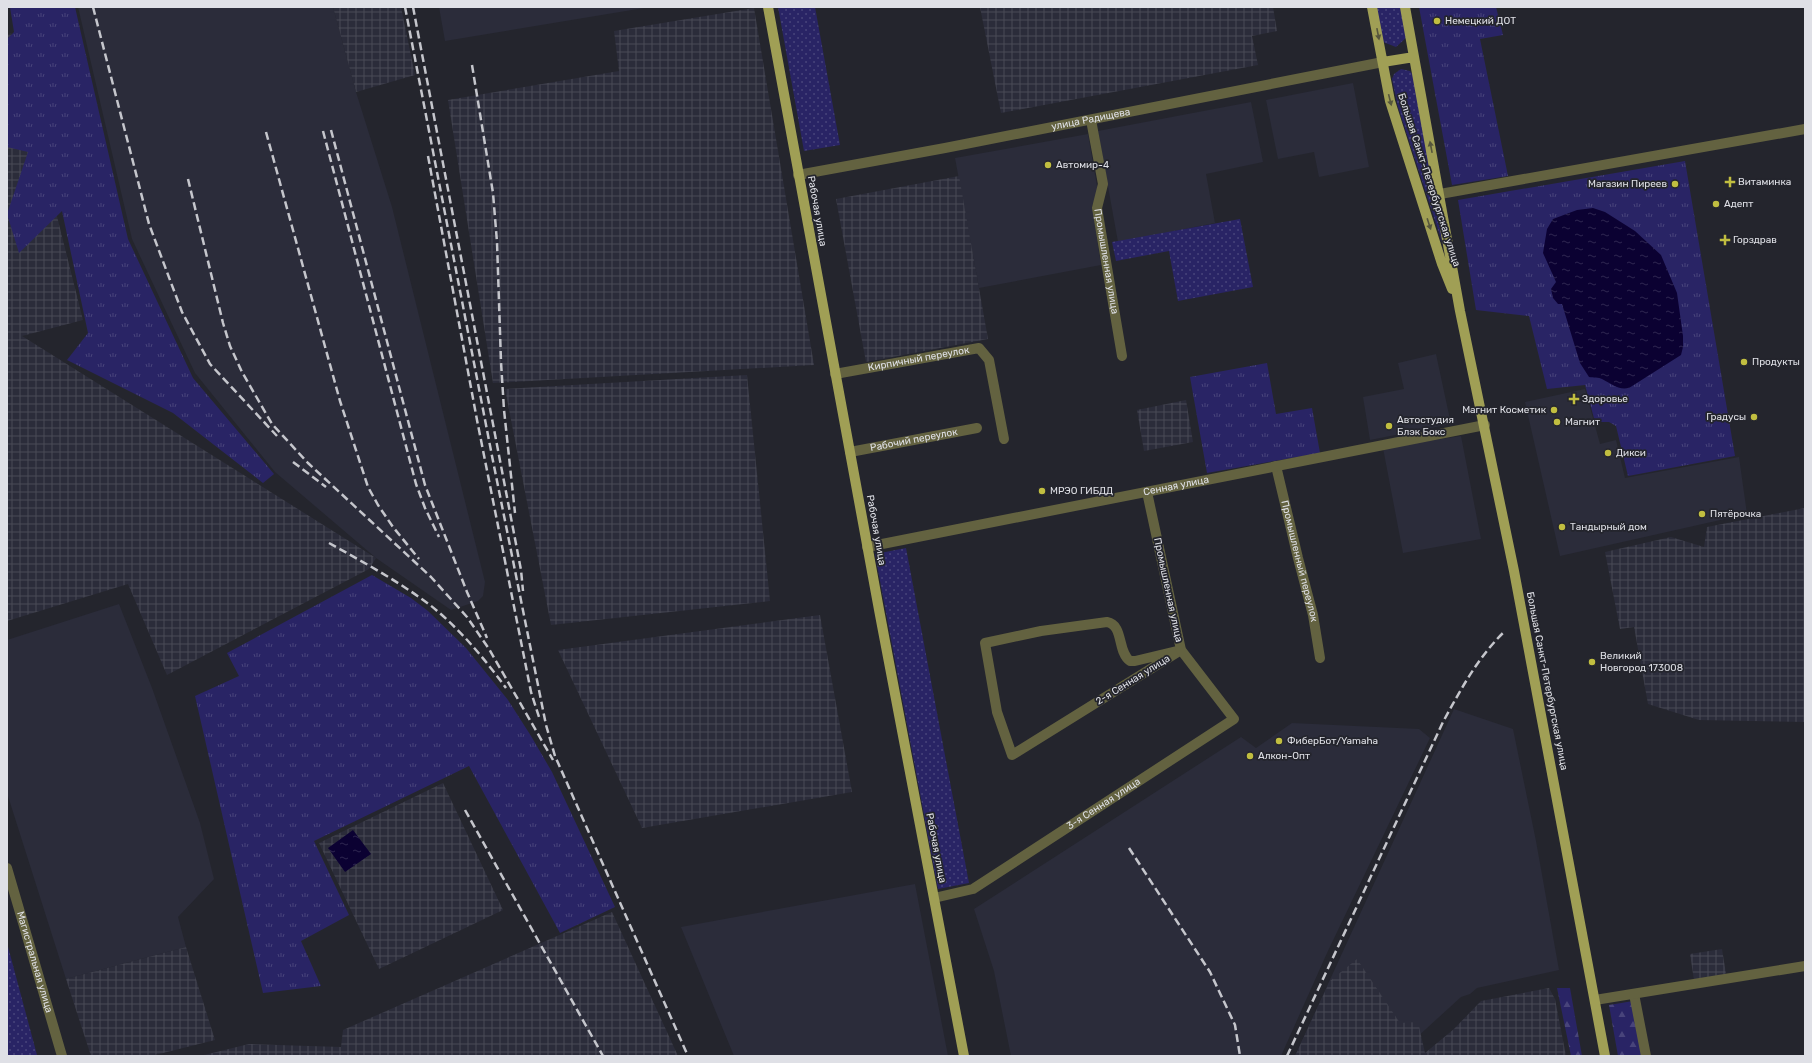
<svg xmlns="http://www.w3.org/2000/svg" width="1812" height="1063" font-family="Rubik,sans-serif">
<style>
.built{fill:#2b2c3a}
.industrial{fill:url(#industrial-grid)}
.grass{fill:url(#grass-dots)}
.forest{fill:url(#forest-firs)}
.park{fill:url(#park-tufts)}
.water{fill:url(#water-ripples)}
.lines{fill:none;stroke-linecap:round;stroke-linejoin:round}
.minor{stroke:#636240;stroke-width:10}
.major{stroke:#a09f55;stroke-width:10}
.rail{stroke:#c5c6cc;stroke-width:2.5;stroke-dasharray:8 4;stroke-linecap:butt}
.oneway{fill:#56563d}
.poi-dot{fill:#c1be40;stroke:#24252d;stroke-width:1.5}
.labels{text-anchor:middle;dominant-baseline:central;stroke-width:3.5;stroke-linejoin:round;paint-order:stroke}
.poi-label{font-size:10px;fill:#dfe0e6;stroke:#24252d;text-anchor:start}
.street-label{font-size:10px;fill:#dfe0e6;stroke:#24252d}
</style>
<defs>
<pattern id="industrial-grid" width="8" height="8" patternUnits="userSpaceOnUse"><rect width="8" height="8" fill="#2b2c3a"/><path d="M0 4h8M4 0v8" fill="none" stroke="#494a56"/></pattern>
<pattern id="grass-dots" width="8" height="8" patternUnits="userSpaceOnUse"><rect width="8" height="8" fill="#292465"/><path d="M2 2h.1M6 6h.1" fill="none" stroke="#48447b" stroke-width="1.8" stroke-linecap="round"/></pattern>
<pattern id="forest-firs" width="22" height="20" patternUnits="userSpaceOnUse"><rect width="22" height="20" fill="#292465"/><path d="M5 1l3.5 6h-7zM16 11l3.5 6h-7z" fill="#48447b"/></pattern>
<pattern id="park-tufts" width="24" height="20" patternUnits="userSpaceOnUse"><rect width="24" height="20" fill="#292465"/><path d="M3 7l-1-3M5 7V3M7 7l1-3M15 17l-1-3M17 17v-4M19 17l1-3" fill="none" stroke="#48447b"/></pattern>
<pattern id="water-ripples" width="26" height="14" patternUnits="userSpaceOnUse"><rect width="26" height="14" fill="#0b0132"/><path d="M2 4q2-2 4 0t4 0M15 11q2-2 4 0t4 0" fill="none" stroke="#2e2650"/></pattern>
</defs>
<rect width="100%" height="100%" fill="#24252d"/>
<!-- built -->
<path class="built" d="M 78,7 L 333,7 L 356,92 L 392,207 L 485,582 L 483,596 L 478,601 L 451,610 L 376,558 L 275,472 L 195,373 L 132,239 Z
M 439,7 L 650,7 L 445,41 Z
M 1353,83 L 1369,167 L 1319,177 L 1314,152 L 1278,159 L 1266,100 Z
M 1251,102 L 1263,162 L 1206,174 L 1215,223 L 1118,242 L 1098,131 Z
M 1088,134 L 1098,192 L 1092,206 L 1101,265 L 979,288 L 955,158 Z
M 1436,354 L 1451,424 L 1370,440 L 1363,397 L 1404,389 L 1398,363 Z
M 1585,389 L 1600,444 L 1616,440 L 1625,478 L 1739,457 L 1747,514 L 1560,556 L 1525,402 Z
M 1461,436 L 1481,539 L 1403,553 L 1383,448 Z
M 119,604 L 152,688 L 200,823 L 214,879 L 178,917 L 186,947 L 66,979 L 7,793 L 7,640 Z
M 1454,709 L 1513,729 L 1536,841 L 1559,970 L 1477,988 L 1470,994 L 1461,997 L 1415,1039 L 1344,1056 L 1295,1056 Z
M 1292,723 L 1419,729 L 1430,738 L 1327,953 L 1281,1056 L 1011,1056 L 994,971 L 974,909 L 1241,737 L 1256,748 Z
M 915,884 L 948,1056 L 734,1056 L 681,927 Z"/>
<!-- industrial -->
<path class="industrial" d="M 333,7 L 401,7 L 415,75 L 356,92 Z
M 980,7 L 1273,7 L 1277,31 L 1252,36 L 1258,65 L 1001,113 Z
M 754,8 L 814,365 L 493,383 L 448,100 L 619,71 L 614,31 Z
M 11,33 L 83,320 L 22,336 L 376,558 L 369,569 L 167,675 L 128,584 L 7,621 L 7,35 Z
M 959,176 L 988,339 L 866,362 L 836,199 Z
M 747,375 L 770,601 L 551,625 L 505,389 Z
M 1186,400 L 1193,442 L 1144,451 L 1137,410 Z
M 1805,508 L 1805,722 L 1699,720 L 1648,704 L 1634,627 L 1620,629 L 1605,552 L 1671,537 L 1704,547 L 1707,527 Z
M 820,615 L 852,792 L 642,828 L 558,650 Z
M 443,783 L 503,910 L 379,969 L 319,843 Z
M 612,912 L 678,1056 L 200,1056 L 249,1044 L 341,1047 L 343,1030 Z
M 186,947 L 215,1040 L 151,1056 L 91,1056 L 66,979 Z
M 1722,949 L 1726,974 L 1694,980 L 1690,954 Z
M 1357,959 L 1400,1023 L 1418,1022 L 1425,1053 L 1454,1029 L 1481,1001 L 1549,988 L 1555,999 L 1566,1056 L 1295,1056 L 1330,981 Z"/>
<!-- grass -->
<path class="grass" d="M 778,7 L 815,7 L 840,145 L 804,151 Z
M 1376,7 L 1401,7 L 1407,37 L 1396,47 L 1383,42 Z
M 1401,69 L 1410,71 L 1413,75 L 1445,251 L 1398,107 L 1392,79 L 1394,74 Z
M 1240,219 L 1253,287 L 1178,301 L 1169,251 L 1116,261 L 1112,242 Z
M 906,548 L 969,883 L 938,889 L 875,554 Z
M 7,943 L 37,1055 L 7,1056 Z"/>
<!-- forest -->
<path class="forest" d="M 1557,988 L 1570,988 L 1582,1056 L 1571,1056 Z
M 1633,1001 L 1644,1056 L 1618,1056 L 1609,1005 Z"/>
<!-- park -->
<path class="park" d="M 10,7 L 75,7 L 128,239 L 193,378 L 274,474 L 263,483 L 173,413 L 67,360 L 88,333 L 62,211 L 19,253 L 7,214 L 28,152 L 7,147 L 7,39 L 14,32 Z
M 1419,7 L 1496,7 L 1503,35 L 1480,39 L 1508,176 L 1452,185 Z
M 1685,161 L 1735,456 L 1628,476 L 1616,426 L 1609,422 L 1595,422 L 1585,385 L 1547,389 L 1529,316 L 1476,310 L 1458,200 Z
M 1267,363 L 1276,414 L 1312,408 L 1320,453 L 1207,473 L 1190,377 Z
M 372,575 L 411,598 L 428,611 L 466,648 L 508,700 L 531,736 L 552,772 L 615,907 L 560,933 L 469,766 L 314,841 L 349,915 L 301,941 L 321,986 L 263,993 L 195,696 L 239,676 L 227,653 Z"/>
<!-- water -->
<path class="water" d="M 1593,208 L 1605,212 L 1635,231 L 1661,255 L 1677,293 L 1683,336 L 1683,347 L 1681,355 L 1629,388 C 1617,390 1612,384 1602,379 C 1599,377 1593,378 1589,377 L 1580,363 L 1562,304 L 1558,304 L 1553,298 L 1551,289 L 1556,282 L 1543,253 L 1547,229 L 1553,219 L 1577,210 Z
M 353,830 L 371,854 L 345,872 L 328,848 Z"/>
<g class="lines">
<!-- minor -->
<g class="minor">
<path id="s1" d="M 1091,120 L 1103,184 L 1097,208 L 1122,356"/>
<path id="s2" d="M 798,175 L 945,148 L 1383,62"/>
<path d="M 1440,194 L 1805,129"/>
<path id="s3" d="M 835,374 L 979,348 L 989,360 L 1004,439"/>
<path id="s4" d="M 850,452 L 977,428"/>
<path id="s5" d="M 1276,466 L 1298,558 L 1313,615 L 1320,658"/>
<path id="s6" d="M 867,547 L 1485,425"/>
<path d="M 1107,622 C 1124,625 1117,652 1130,661 L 1135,661 L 1181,650 L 1012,755 L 997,712 L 985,643 L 1041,631 Z"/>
<path id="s7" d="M 7,868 L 62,1056"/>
<path id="s8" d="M 934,898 L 973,889 L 1234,719 L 1181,650 L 1147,492"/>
<path d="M 1634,994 L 1646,1056"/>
<path d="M 1595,1000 L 1805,966"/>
</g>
<!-- major -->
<path class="major" d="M 768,7 L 880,615 L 964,1056
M 1372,7 L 1390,101 L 1442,264 L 1452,289
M 1405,7 L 1460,311 L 1514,571 L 1605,1056
M 1383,62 L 1414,57"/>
<!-- rail -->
<path class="rail" d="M 93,7 L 149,224 L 182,312 L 210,364 L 277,436
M 405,7 L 493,461 L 546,725 L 555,756 L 688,1056
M 413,7 L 521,570 L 523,591
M 472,65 L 493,193 L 497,242 L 501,362 L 504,410 L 515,513
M 331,130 L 425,485 L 467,592 L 487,638
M 323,131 L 416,484 L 425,508 L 439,537
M 266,132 L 340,401 L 368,487 L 378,505 L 393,527 L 419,559
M 428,156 L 477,420 L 531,692 L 539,717
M 188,179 L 223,323 L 230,346 L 242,372 L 272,424 L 308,463 L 431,577 L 467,617 L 489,649 L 553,760
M 293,462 L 326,487
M 329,543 C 363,562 398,581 430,605 C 459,628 484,658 506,688
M 465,810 L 603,1056
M 1129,848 L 1210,972 L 1235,1025 L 1240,1056
M 1287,1056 L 1443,722 C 1461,689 1478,657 1505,631"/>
</g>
<!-- one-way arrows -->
<defs><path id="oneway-solid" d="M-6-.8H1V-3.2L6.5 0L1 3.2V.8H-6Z"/></defs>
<g class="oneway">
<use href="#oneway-solid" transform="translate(1378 34) rotate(79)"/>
<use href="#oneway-solid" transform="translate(1390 100) rotate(76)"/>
<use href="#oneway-solid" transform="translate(1431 147) rotate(-101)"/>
<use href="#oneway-solid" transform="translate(1429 224) rotate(72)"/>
</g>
<!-- markers -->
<g class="poi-dot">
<circle cx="1437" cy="21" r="4"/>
<circle cx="1048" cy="165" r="4"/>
<path d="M1728 176h4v4h4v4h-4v4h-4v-4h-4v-4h4z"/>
<circle cx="1675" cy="184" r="4"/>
<circle cx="1716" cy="204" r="4"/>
<path d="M1723 234h4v4h4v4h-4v4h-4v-4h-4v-4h4z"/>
<circle cx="1744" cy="362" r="4"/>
<path d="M1572 393h4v4h4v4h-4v4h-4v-4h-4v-4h4z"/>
<circle cx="1554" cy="410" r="4"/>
<circle cx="1754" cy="417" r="4"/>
<circle cx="1557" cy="422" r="4"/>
<circle cx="1389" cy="426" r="4"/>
<circle cx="1608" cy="453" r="4"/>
<circle cx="1042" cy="491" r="4"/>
<circle cx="1702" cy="514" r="4"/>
<circle cx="1562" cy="527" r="4"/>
<circle cx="1592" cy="662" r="4"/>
<circle cx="1279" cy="741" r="4"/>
<circle cx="1250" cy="756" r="4"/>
</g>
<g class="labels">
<!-- poi labels -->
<g class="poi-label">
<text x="1445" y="21">Немецкий ДОТ</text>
<text x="1056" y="165">Автомир-4</text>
<text x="1738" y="182">Витаминка</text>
<text x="1667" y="184" text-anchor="end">Магазин Пиреев</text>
<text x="1724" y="204">Адепт</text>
<text x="1733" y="240">Горздрав</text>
<text x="1752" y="362">Продукты</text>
<text x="1582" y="399">Здоровье</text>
<text x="1546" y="410" text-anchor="end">Магнит Косметик</text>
<text x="1746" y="417" text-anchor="end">Градусы</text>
<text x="1397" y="420">Автостудия<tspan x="1397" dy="12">Блэк Бокс</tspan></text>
<text x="1565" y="422">Магнит</text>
<text x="1616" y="453">Дикси</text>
<text x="1050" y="491">МРЭО ГИБДД</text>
<text x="1710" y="514">Пятёрочка</text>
<text x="1570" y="527">Тандырный дом</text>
<text x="1600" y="656">Великий<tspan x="1600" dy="12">Новгород 173008</tspan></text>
<text x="1287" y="741">ФиберБот/Yamaha</text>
<text x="1258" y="756">Алкон-Опт</text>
</g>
<!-- street labels -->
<g class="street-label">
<text stroke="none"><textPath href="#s2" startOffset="298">улица Радищева</textPath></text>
<text transform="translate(1429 180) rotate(72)">Большая Санкт-Петербургская улица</text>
<text transform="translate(817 211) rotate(80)">Рабочая улица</text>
<text stroke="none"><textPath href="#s1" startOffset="144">Промышленная улица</textPath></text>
<text stroke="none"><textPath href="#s3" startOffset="85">Кирпичный переулок</textPath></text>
<text stroke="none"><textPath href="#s4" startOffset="65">Рабочий переулок</textPath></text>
<text stroke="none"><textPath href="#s6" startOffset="315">Сенная улица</textPath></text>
<text transform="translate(876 530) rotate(80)">Рабочая улица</text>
<text stroke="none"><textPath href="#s5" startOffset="98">Промышленный переулок</textPath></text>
<text transform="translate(1168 590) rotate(78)">Промышленная улица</text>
<text transform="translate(1133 680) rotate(-32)">2-я Сенная улица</text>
<text transform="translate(1547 681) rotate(79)">Большая Санкт-Петербургская улица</text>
<text stroke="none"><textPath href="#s8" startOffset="196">3-я Сенная улица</textPath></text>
<text transform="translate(936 848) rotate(79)">Рабочая улица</text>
<text stroke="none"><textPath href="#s7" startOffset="98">Магистральная улица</textPath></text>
</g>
</g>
<!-- border -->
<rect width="1812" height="1063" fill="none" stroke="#dfe0e6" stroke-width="16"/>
</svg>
